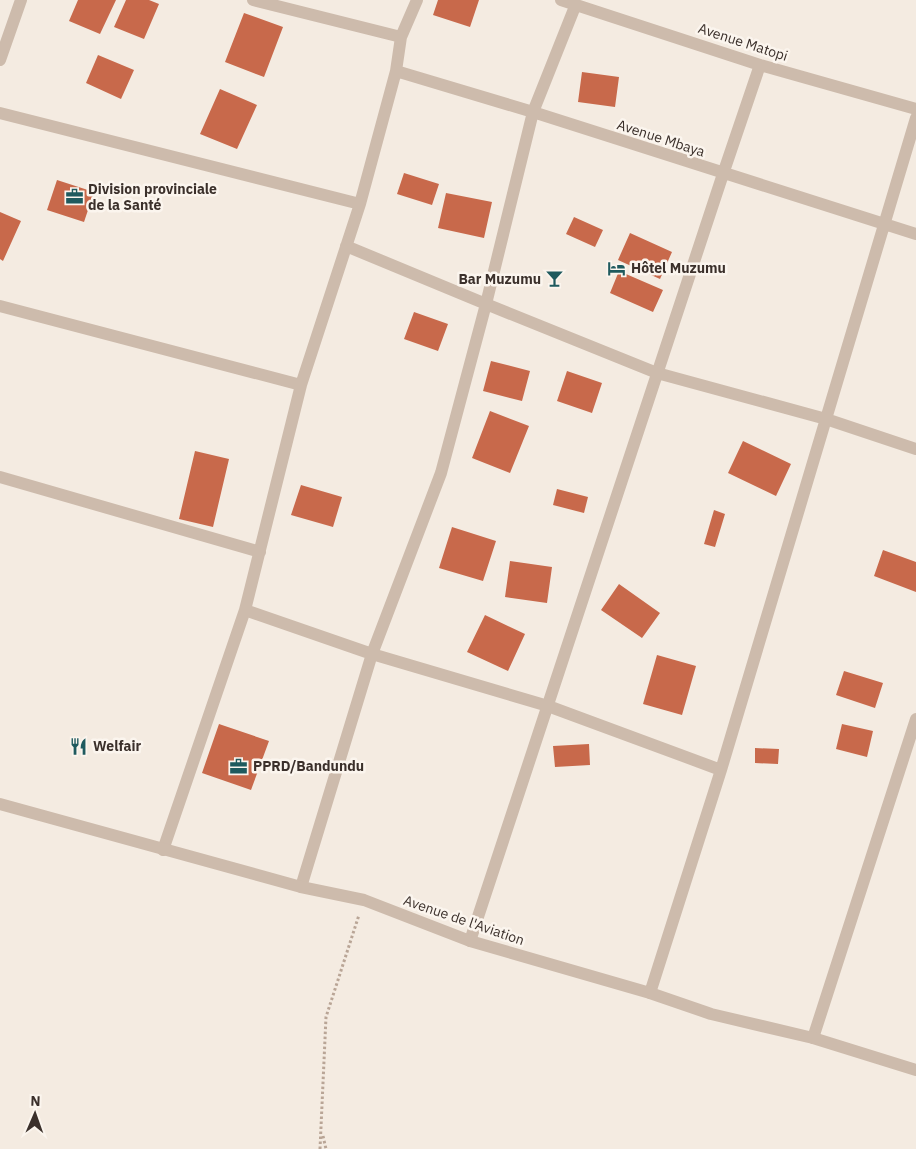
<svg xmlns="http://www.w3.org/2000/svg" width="916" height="1149" font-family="'IBM Plex Sans',sans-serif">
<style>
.building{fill:#c8694b}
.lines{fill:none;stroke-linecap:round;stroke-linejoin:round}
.path{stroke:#b9a596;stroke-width:3;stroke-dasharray:2.5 2.5;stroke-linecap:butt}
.minor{stroke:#cdbbac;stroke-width:12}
.tertiary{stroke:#cdbbac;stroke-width:12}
.labels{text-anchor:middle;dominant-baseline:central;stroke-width:5;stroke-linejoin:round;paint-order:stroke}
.street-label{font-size:14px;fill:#3b302b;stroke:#fbf5ee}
.poi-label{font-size:14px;font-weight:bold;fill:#3b302b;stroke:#fbf5ee;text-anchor:start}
</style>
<rect width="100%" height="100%" fill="#f4ebe1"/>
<!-- building -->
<path class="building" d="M 78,0 L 116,0 L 100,34 L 69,21 Z
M 126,0 L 149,0 L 159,4 L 144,39 L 114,27 Z
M 438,0 L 479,0 L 470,27 L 433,15 Z
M 244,13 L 283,27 L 264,77 L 225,62 Z
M 98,55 L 134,70 L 121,99 L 86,83 Z
M 582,72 L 619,77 L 615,107 L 578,102 Z
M 220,89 L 257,105 L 237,149 L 200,134 Z
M 404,173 L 439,184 L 432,205 L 397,194 Z
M 57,180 L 94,192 L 84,222 L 47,210 Z
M 446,193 L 492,202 L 484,238 L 438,228 Z
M 0,212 L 21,221 L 3,261 L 0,259 Z
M 574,217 L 603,230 L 595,247 L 566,234 Z
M 630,233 L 672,252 L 660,279 L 618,260 Z
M 619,271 L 663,290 L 653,312 L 610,293 Z
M 414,312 L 448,324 L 438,351 L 404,339 Z
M 491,361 L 530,371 L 522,401 L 483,391 Z
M 567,371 L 602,383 L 592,413 L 557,401 Z
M 490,411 L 529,426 L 510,473 L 472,458 Z
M 743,441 L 791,464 L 776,496 L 728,473 Z
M 195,451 L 229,459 L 213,527 L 179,519 Z
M 301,485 L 342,497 L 333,527 L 291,515 Z
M 557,489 L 588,497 L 584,513 L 553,505 Z
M 714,510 L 725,514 L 715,547 L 704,544 Z
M 452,527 L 496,541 L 483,581 L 439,568 Z
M 883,550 L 916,562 L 916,592 L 874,576 Z
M 510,561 L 552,567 L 547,603 L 505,597 Z
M 619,584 L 660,613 L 642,638 L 601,610 Z
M 485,615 L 525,634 L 508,671 L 467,652 Z
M 657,655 L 696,666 L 682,715 L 643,704 Z
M 844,671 L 883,683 L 875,708 L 836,695 Z
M 219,724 L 269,741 L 251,790 L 202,773 Z
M 842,724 L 873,731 L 867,757 L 836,749 Z
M 589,744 L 590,765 L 555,767 L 553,746 Z
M 755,748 L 779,749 L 778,764 L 755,763 Z"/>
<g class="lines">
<!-- path -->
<path class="path" d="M 323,1136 L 326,1149
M 320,1149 L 326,1017 L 359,915"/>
<!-- minor -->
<path class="minor" d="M 253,0 L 401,37
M 561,0 L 760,65 L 916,109
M 0,60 L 21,0
M 396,71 L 533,112 L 916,234
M 0,113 L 360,204
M 346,246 L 486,304 L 657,373 L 826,419 L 916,449
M 0,306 L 301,385
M 0,477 L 260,552
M 245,610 L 372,654 L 548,706 L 721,770
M 163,850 L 245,610 L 301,385 L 360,204 L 396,71 L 401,37 L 417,0
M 301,887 L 372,654 L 441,473 L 486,304 L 533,112 L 576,4
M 470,941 L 723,174 L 760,65
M 650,993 L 721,770 L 916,118
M 813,1038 L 916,719"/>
<!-- tertiary -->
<path class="tertiary" d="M 0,804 L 301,887 L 364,900 L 470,941 L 650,993 L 711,1014 L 813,1038 L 916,1070"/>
</g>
<!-- icons -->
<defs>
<symbol id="office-bare" viewBox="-9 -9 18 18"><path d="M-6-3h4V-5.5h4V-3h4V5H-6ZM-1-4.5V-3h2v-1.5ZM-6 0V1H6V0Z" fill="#1f5a5e" stroke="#fbf5ee" stroke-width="2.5" paint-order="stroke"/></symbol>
<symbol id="hotel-bare" viewBox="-9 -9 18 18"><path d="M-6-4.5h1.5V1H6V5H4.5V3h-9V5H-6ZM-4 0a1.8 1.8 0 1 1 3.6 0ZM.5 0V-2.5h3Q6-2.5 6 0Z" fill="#1f5a5e" stroke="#fbf5ee" stroke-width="2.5" paint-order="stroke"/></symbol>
<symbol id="bar-bare" viewBox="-9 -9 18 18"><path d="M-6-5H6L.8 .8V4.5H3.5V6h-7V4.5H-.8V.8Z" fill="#1f5a5e" stroke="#fbf5ee" stroke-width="2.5" paint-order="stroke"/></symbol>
<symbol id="restaurant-bare" viewBox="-9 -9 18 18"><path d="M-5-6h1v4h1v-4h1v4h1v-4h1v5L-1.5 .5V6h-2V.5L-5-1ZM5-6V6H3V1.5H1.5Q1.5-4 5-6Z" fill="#1f5a5e" stroke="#fbf5ee" stroke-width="2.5" paint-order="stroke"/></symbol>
</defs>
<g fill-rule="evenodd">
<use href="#office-bare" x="62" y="184" width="25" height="25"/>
<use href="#hotel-bare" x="604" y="256" width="25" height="25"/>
<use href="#bar-bare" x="542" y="266" width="25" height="25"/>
<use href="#restaurant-bare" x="66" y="734" width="25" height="25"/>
<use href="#office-bare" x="226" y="754" width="25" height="25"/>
</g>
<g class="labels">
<!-- street labels -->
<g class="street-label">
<text transform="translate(743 42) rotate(18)">Avenue Matopi</text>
<text transform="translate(661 138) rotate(18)">Avenue Mbaya</text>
<text transform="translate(464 920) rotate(19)">Avenue de l'Aviation</text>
</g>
<!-- poi labels -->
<g class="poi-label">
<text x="88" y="189">Division provinciale<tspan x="88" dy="16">de la Santé</tspan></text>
<text x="631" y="268">Hôtel Muzumu</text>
<text x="541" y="279" text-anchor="end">Bar Muzumu</text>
<text x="93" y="746">Welfair</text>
<text x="253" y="766">PPRD/Bandundu</text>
</g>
</g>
<!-- north arrow -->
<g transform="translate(35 1114) rotate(2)" stroke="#fbf5ee" stroke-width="4" paint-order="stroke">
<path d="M0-4L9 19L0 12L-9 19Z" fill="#3b302b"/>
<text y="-8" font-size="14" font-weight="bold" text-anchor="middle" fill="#3b302b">N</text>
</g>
</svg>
